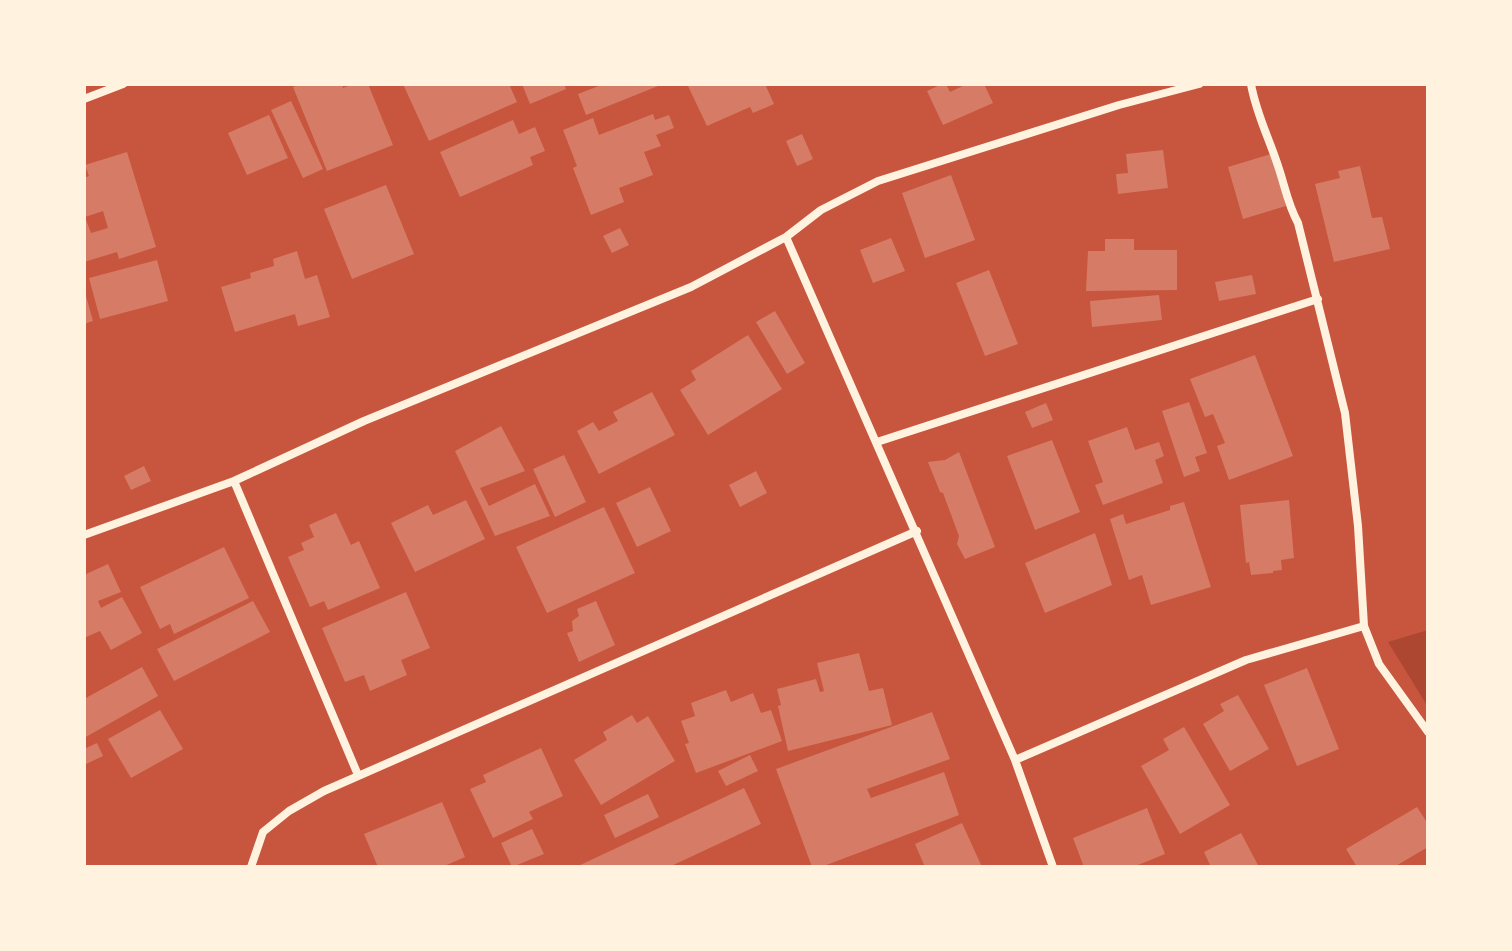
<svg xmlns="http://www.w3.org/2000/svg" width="1512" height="951" font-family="'Source Sans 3',sans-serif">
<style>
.green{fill:#ae4732}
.building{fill:#d67c66;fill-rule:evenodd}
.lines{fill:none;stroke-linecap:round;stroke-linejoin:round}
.minor{stroke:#fff3e0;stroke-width:8}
</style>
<rect width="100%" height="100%" fill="#c8553d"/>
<!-- green -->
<path class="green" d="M 1428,630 L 1428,707 L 1388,642 Z"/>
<!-- building -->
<path class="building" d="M 301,84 L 342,84 L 343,88 L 353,84 L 368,84 L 393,145 L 327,171 L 293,87 Z
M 403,84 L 509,84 L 517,102 L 429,141 Z
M 522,84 L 564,84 L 566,89 L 530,104 Z
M 604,84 L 663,84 L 586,115 L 578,94 Z
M 687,84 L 765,84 L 774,104 L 753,113 L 750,107 L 707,126 Z
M 942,84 L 946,84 L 950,92 L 967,84 L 984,84 L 993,103 L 943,125 L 927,91 Z
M 291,101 L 323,169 L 303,178 L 271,110 Z
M 653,114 L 655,120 L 669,115 L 674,128 L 656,135 L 661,146 L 644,152 L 653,175 L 619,188 L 624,202 L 591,215 L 573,168 L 577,166 L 563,130 L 593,118 L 599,135 Z
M 269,115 L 288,158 L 247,175 L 228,133 Z
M 513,120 L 519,134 L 535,127 L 545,151 L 530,157 L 533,165 L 460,197 L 440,152 Z
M 802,134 L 813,159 L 797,166 L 786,141 Z
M 1163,150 L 1168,188 L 1118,194 L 1116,174 L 1128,173 L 1126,154 Z
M 127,152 L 156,247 L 119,259 L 117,252 L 84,262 L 84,178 L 89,176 L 85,165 ZM 103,211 L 108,228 L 91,233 L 85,217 Z
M 1271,154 L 1286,206 L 1243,219 L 1228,167 Z
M 1360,166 L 1372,218 L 1382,217 L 1390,249 L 1334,262 L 1315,184 L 1340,178 L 1338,171 Z
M 951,175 L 975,240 L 925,258 L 902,193 Z
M 386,185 L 414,254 L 352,279 L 324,209 Z
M 620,228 L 629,245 L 612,253 L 603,236 Z
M 891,238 L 905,271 L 873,283 L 860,250 Z
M 1105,239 L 1134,239 L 1134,250 L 1177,250 L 1177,290 L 1086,291 L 1088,251 L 1105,251 Z
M 297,251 L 305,279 L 317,275 L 330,317 L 298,326 L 295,314 L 235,332 L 221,287 L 251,278 L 250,273 L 274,266 L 273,259 Z
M 157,260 L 168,301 L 100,319 L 89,278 Z
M 989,270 L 1018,344 L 985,356 L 956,283 Z
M 1252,275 L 1256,294 L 1219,301 L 1215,282 Z
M 84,289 L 93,321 L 84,324 Z
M 1159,295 L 1162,320 L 1092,327 L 1090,301 Z
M 775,311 L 805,363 L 787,374 L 756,322 Z
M 748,335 L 782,389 L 708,435 L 680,390 L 696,380 L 691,371 Z
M 1255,355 L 1293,456 L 1229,480 L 1217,446 L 1225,443 L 1213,414 L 1205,417 L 1190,379 Z
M 652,392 L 675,435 L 599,474 L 577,431 L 593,422 L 599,431 L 618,421 L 613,412 Z
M 1189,402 L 1207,453 L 1195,457 L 1200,471 L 1184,477 L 1162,411 Z
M 1046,403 L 1053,420 L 1032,428 L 1025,412 Z
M 501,426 L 525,471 L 480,488 L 489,506 L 535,484 L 550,516 L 495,536 L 455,451 Z
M 1127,427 L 1135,450 L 1159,442 L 1164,456 L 1155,460 L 1163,483 L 1103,505 L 1095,485 L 1103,482 L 1088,441 Z
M 1052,440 L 1080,512 L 1035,530 L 1007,456 Z
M 959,452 L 995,547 L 965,559 L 957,544 L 959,536 L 943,493 L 940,492 L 928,462 L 945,460 Z
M 564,455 L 586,502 L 555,517 L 533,469 Z
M 144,466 L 151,481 L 131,490 L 124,476 Z
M 756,471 L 767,493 L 740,507 L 729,485 Z
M 650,487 L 671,531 L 637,547 L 616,503 Z
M 466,500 L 485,539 L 415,572 L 391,523 L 428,505 L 433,515 Z
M 1289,500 L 1294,558 L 1281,560 L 1282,570 L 1273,571 L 1273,573 L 1251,575 L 1249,562 L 1246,563 L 1240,505 Z
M 1184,502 L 1211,587 L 1151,605 L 1142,575 L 1129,580 L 1110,519 L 1123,514 L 1126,524 L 1170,510 L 1170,506 Z
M 604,507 L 635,573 L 547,613 L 516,547 Z
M 336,513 L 351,545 L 359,541 L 380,588 L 328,610 L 324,601 L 310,607 L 288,557 L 304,550 L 301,543 L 314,537 L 309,525 Z
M 1095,533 L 1112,585 L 1045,613 L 1025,563 Z
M 224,547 L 249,598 L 174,634 L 170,624 L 160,629 L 140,587 Z
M 108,564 L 121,592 L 98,601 L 101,608 L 122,597 L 142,633 L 111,650 L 100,631 L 84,638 L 84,575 Z
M 406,592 L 430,648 L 401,660 L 407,675 L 370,691 L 364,675 L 345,682 L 322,628 Z
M 253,601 L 270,632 L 174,681 L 157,649 Z
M 596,601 L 615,645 L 579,662 L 567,633 L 573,631 L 572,621 L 579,616 L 577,609 Z
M 859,653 L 869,691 L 883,688 L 892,725 L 788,751 L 778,706 L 781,705 L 777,689 L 816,679 L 820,692 L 824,691 L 817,663 Z
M 142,667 L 158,696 L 84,738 L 84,699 Z
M 1307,668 L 1339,749 L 1297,766 L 1264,685 Z
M 726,690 L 731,702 L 753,693 L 761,713 L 771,710 L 782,741 L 696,773 L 685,744 L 689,743 L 681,721 L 695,716 L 691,703 Z
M 1238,695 L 1269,749 L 1230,771 L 1203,724 L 1224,711 L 1220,704 Z
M 160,710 L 183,749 L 131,778 L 108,739 Z
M 932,712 L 950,759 L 867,789 L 871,798 L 944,772 L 959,815 L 821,867 L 812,867 L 776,769 Z
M 632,715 L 637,723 L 648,716 L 675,761 L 601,805 L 574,760 L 607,740 L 603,732 Z
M 1184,727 L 1230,805 L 1180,834 L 1141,766 L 1169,750 L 1163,739 Z
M 97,743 L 103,756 L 84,765 L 84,749 Z
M 541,748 L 563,796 L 529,812 L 533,819 L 493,838 L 470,789 L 486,782 L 483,775 Z
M 750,755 L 758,771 L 726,786 L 718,771 Z
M 744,788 L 761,824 L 669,867 L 576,867 Z
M 648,794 L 659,817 L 615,838 L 604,815 Z
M 442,802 L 465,857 L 442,867 L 378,867 L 364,834 Z
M 1417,807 L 1428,824 L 1428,847 L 1394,867 L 1357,867 L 1346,849 Z
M 1147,808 L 1165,854 L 1133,867 L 1084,867 L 1073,838 Z
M 962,823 L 982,867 L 925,867 L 915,844 Z
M 532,829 L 544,854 L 512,867 L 501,843 Z
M 1241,833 L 1259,867 L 1211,867 L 1204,852 Z"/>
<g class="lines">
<!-- minor -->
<path class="minor" d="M 1251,84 C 1256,114 1270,140 1279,169 C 1285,187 1288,205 1298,223 L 1345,413 L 1358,526 L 1364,626 L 1379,664 L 1428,732
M 84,99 L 123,84
M 786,237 L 1015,760 L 1053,867
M 877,442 L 1318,299
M 234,481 L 358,775
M 84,535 L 234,481 L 364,421 L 691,287 L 786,237 L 821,210 L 878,181 L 1119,105 L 1199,84
M 1015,760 L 1246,660 L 1364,626
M 251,867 L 263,832 L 289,811 L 324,791 L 917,531"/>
</g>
<!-- border -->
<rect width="1512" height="951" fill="none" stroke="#fff3e0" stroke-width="172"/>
</svg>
